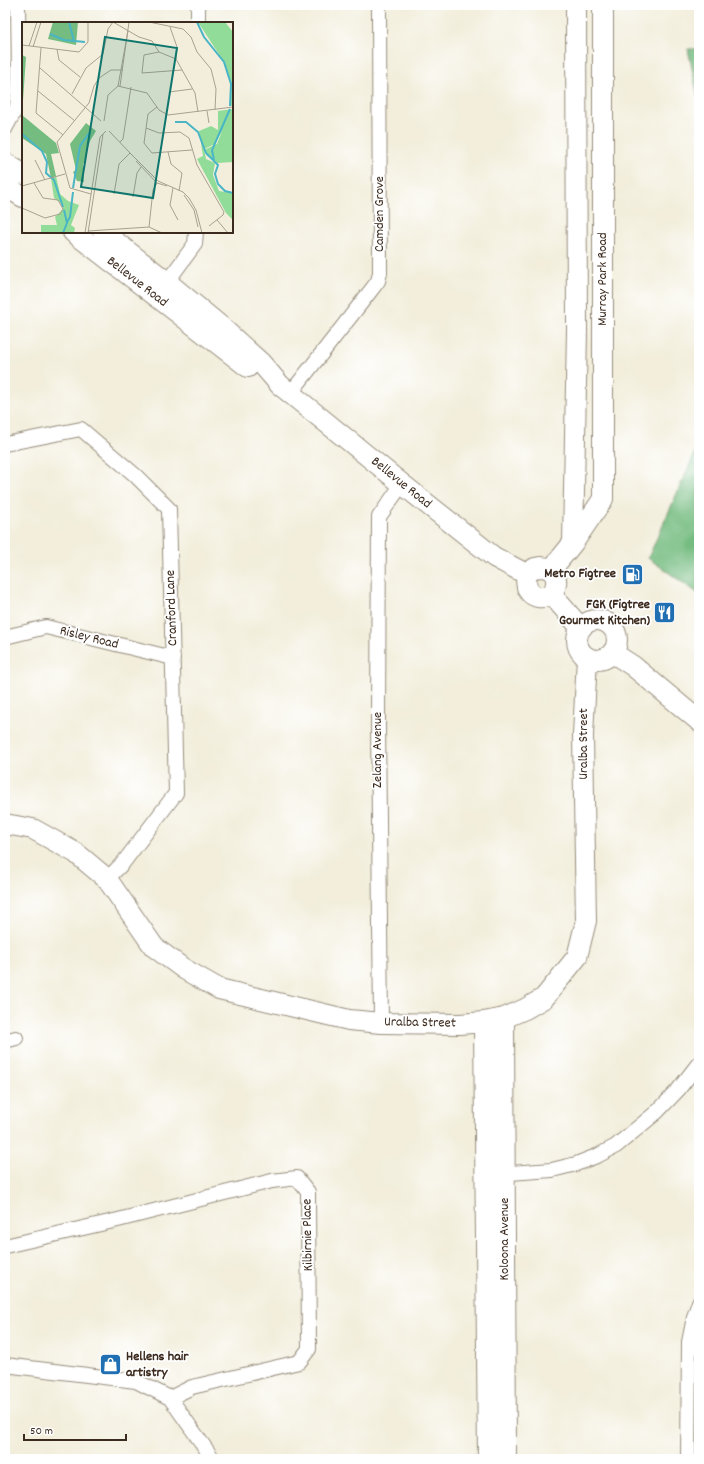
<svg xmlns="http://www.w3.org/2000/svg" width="704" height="1464" font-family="Dekko,sans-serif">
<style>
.forest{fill:#74bc80;stroke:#58734f}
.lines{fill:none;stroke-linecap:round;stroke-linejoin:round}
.street-casing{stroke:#968c7c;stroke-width:16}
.secondary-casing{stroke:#968c7c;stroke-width:22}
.street{stroke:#fff;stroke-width:14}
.secondary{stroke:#fff;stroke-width:20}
.labels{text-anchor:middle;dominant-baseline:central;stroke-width:3.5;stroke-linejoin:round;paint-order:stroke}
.street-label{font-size:14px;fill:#3b2a1e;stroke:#fff}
.poi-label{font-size:14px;font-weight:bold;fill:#3b2a1e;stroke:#fff;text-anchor:end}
.inset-river{fill:none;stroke:#49b5c5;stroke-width:2}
.inset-road{fill:none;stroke:#a9a08f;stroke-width:1}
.view{fill:#0f766e;fill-opacity:0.15;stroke:#0f766e;stroke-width:2}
.inset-edge{fill:none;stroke:#3b2a1e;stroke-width:2}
</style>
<rect width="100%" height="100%" fill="#fff"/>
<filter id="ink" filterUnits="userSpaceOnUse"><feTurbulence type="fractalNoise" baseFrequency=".025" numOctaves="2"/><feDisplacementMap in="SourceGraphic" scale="8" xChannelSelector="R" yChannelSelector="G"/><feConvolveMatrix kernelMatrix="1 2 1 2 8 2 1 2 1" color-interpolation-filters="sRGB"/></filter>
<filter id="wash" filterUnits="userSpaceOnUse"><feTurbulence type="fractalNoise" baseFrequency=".012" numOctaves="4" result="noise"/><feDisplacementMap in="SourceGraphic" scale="16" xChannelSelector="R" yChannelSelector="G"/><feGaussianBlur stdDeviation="0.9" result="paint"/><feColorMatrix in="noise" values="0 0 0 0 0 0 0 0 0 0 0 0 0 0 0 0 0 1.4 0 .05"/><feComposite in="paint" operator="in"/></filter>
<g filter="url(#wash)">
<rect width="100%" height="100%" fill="#f2eedb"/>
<!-- forest -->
<path class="forest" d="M 688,49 L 699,49 L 699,103 Z
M 699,416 L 699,594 L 648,558 L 695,453 Z"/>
</g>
<g filter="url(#ink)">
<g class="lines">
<defs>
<path id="street" d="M 198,5 L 198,23
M 5,129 L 17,107 L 19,76 L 18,5
M 167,282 L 195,244 L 196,232
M 290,394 L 372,289 L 378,281 L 380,273 L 379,5
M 5,444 L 81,429 L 135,475 L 169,509 L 176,793 L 123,863 L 107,879
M 5,637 L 46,627 L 173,658
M 381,1023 L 378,721 L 379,517 L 402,484
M 5,1041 L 16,1038
M 497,1174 L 552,1170 L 576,1164 L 599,1155 L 616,1146 L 658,1111 L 678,1090 L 699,1063
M 5,1246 L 118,1220 L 272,1181 L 297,1178 L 308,1192 L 309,1349 L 299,1362 L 192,1387 L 170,1398
M 5,1365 L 136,1381 L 170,1398 L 213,1459
M 688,1459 L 689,1342 L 694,1317 L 699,1302"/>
<path id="secondary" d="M 5,163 L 23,174
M 5,186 L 23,197
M 73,232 L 248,367
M 103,232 L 167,282 L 219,325 L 261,363 L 280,385 L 402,484 L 494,557 L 526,574
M 573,543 L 577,331 L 576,5
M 540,567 C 555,567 560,580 553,592 C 545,600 531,599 527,587 C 526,583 526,578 526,574 L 535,568 Z
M 551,570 L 573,543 L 603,499 L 603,5
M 551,594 L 581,628
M577 640a20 20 0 1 1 40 0a20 20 0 1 1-40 0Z
M 613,653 L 633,666 L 699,721
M 5,824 L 33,829 L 76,853 L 107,879 L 154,947 L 184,969 L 219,989 L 349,1020 L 381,1023 L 460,1024 L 484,1022 L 504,1018 L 525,1009 L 544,998 L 577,957 L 586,921 L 583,735 L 587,658
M 504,1018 L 506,1459
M 484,1022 L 488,1459"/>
</defs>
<!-- street casing -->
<use href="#street" class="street-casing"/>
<!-- secondary casing -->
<use href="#secondary" class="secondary-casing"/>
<!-- street -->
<use href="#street" class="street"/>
<!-- secondary -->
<use href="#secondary" class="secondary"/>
</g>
</g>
<!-- icons -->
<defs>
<symbol id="fuel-square" viewBox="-11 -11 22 22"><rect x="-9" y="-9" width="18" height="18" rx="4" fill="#1f6fb2" stroke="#fff"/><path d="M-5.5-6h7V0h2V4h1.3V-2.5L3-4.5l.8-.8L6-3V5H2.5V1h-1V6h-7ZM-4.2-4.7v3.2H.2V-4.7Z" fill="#fff"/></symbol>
<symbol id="restaurant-square" viewBox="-11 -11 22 22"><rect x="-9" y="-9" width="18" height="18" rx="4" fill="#1f6fb2" stroke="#fff"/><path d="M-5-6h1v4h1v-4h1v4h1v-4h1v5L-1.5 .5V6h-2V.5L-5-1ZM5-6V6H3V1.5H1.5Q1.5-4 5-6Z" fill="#fff"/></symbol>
<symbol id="shop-square" viewBox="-11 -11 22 22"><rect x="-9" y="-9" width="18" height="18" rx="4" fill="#1f6fb2" stroke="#fff"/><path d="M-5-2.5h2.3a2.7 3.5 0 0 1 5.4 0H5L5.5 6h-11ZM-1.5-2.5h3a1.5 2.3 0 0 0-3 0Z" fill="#fff"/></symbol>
</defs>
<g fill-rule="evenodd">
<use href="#fuel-square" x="620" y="562" width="25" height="25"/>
<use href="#restaurant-square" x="652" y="600" width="25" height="25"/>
<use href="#shop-square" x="98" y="1352" width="25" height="25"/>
</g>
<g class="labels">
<!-- street labels -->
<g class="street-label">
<text transform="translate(380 214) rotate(-90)">Camden Grove</text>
<text transform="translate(603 279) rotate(-90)">Murray Park Road</text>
<text transform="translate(137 282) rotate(38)">Bellevue Road</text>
<text transform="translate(401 483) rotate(39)">Bellevue Road</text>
<text transform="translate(172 608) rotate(-92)">Cranford Lane</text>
<text transform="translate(89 638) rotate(14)">Risley Road</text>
<text transform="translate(584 744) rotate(-90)">Uralba Street</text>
<text transform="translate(378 750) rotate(-90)">Zelang Avenue</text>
<text transform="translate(420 1023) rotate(1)">Uralba Street</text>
<text transform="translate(308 1235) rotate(-91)">Kilbirnie Place</text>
<text transform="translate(505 1239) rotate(-90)">Koloona Avenue</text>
</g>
<!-- poi labels -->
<g class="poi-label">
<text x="616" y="574">Metro Figtree</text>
<text x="650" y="605">FGK (Figtree<tspan x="650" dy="16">Gourmet Kitchen)</tspan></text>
<text x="126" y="1357" text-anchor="start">Hellens hair<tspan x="126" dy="16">artistry</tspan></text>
</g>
</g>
<!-- overview -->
<g transform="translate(22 22)">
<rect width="211" height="211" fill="#f2eedb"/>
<path d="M 176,0 L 203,0 L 211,10 L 211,83 L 209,84 L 209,62 L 202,40 ZM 211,87 L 211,140 L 195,141 L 184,133 L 184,127 L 195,122 L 200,109 L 193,122 L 182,127 L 184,137 L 193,141 L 191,153 L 197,169 L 211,171 L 211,198 L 204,191 L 175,137 L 181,134 L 177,109 L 189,104 L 196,108 L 196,89 ZM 34,154 L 38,172 L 46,179 L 57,183 L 49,203 L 53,206 L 52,211 L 19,211 L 19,203 L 35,203 L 33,195 L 41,187 L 40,182 L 32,176 L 29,156 Z" fill="#91dc98"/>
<path d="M 31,0 L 56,0 L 54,23 L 26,17 ZM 0,33 L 4,35 L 0,93 L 34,121 L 37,131 L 29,132 L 34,154 L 29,156 L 24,132 L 0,116 ZM 64,101 L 74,109 L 68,119 L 61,143 L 62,160 L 55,159 L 51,150 L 54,148 L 48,122 Z" fill="#74bc80"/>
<path class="inset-river" d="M 47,0 L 52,19M 175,0 L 182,15 L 202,40 L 209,62 L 208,84M 28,12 L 42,18 L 63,20M 153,100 L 164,100 L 176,110 L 184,131 L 196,143 L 193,152 L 196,162 L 203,169 L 211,171M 0,112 L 20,129 L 25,140 L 24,151 L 32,158 L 41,185M 192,138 L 190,128 L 208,87M 51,166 L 58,124 L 68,110M 45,200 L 48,195 L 51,170M 41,211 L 45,201 L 42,188"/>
<path class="inset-road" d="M 91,0 L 117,15 L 130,19 L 137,30 L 154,37 L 173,71 L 176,90M 127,0 L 161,7 L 169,15 L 175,30 L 189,47 L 194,67 L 193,88M 148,5 L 155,25 L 154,37M 0,23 L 57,30 L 66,20 L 66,0M 7,24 L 15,0M 11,25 L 19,0M 19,26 L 14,91 L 41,113M 35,27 L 37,38 L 58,55M 137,30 L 122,33 L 120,51 L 160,48M 18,46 L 79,99M 96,64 L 106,9M 98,64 L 107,0M 16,69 L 53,99M 147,70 L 170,67M 50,72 L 64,46 L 81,32 L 86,7 L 91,0M 135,85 L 126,92 L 122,121 L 125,125 L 130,131 L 170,128M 185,89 L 187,101M 82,99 L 86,73 L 96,64 L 125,71 L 137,88 L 146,93 L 211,85M 124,106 L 137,111 L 158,110 L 167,116 L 175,143 L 202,190 L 201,193 L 187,204M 87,109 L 110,133M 98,120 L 101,117 L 109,65M 146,130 L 149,142 L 160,151 L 157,169M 109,132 L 136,159 L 161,170 L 167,176 L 174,188 L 180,211M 13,138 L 23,158M 114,139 L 135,161 L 145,164M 0,164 L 43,152M 151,166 L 148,183 L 156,198M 69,172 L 48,166 L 35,120 L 67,81 L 72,64 L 77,56 L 89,48 L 101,48M 92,172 L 97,142 L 108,131M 162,173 L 172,188 L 176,205M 111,175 L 115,151 L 119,145M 0,186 L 23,196 L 38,192 L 41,187 L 36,178 L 21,176 L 12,161M 195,198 L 206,211M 127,205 L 131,168 L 135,161M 66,209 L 127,205 L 140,211M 63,211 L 78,115 L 84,109M 66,211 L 81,112"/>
<path class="view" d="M 83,15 L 155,26 L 131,176 L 59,165 Z"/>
<rect width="211" height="211" class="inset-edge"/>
</g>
<!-- margin -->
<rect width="704" height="1464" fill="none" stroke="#fff" stroke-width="20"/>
<!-- scale -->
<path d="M24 1434v6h102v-6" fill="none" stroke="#3b2a1e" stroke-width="2"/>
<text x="30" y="1434" font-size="12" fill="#3b2a1e" stroke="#ffffff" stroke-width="3" paint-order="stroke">50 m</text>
</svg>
